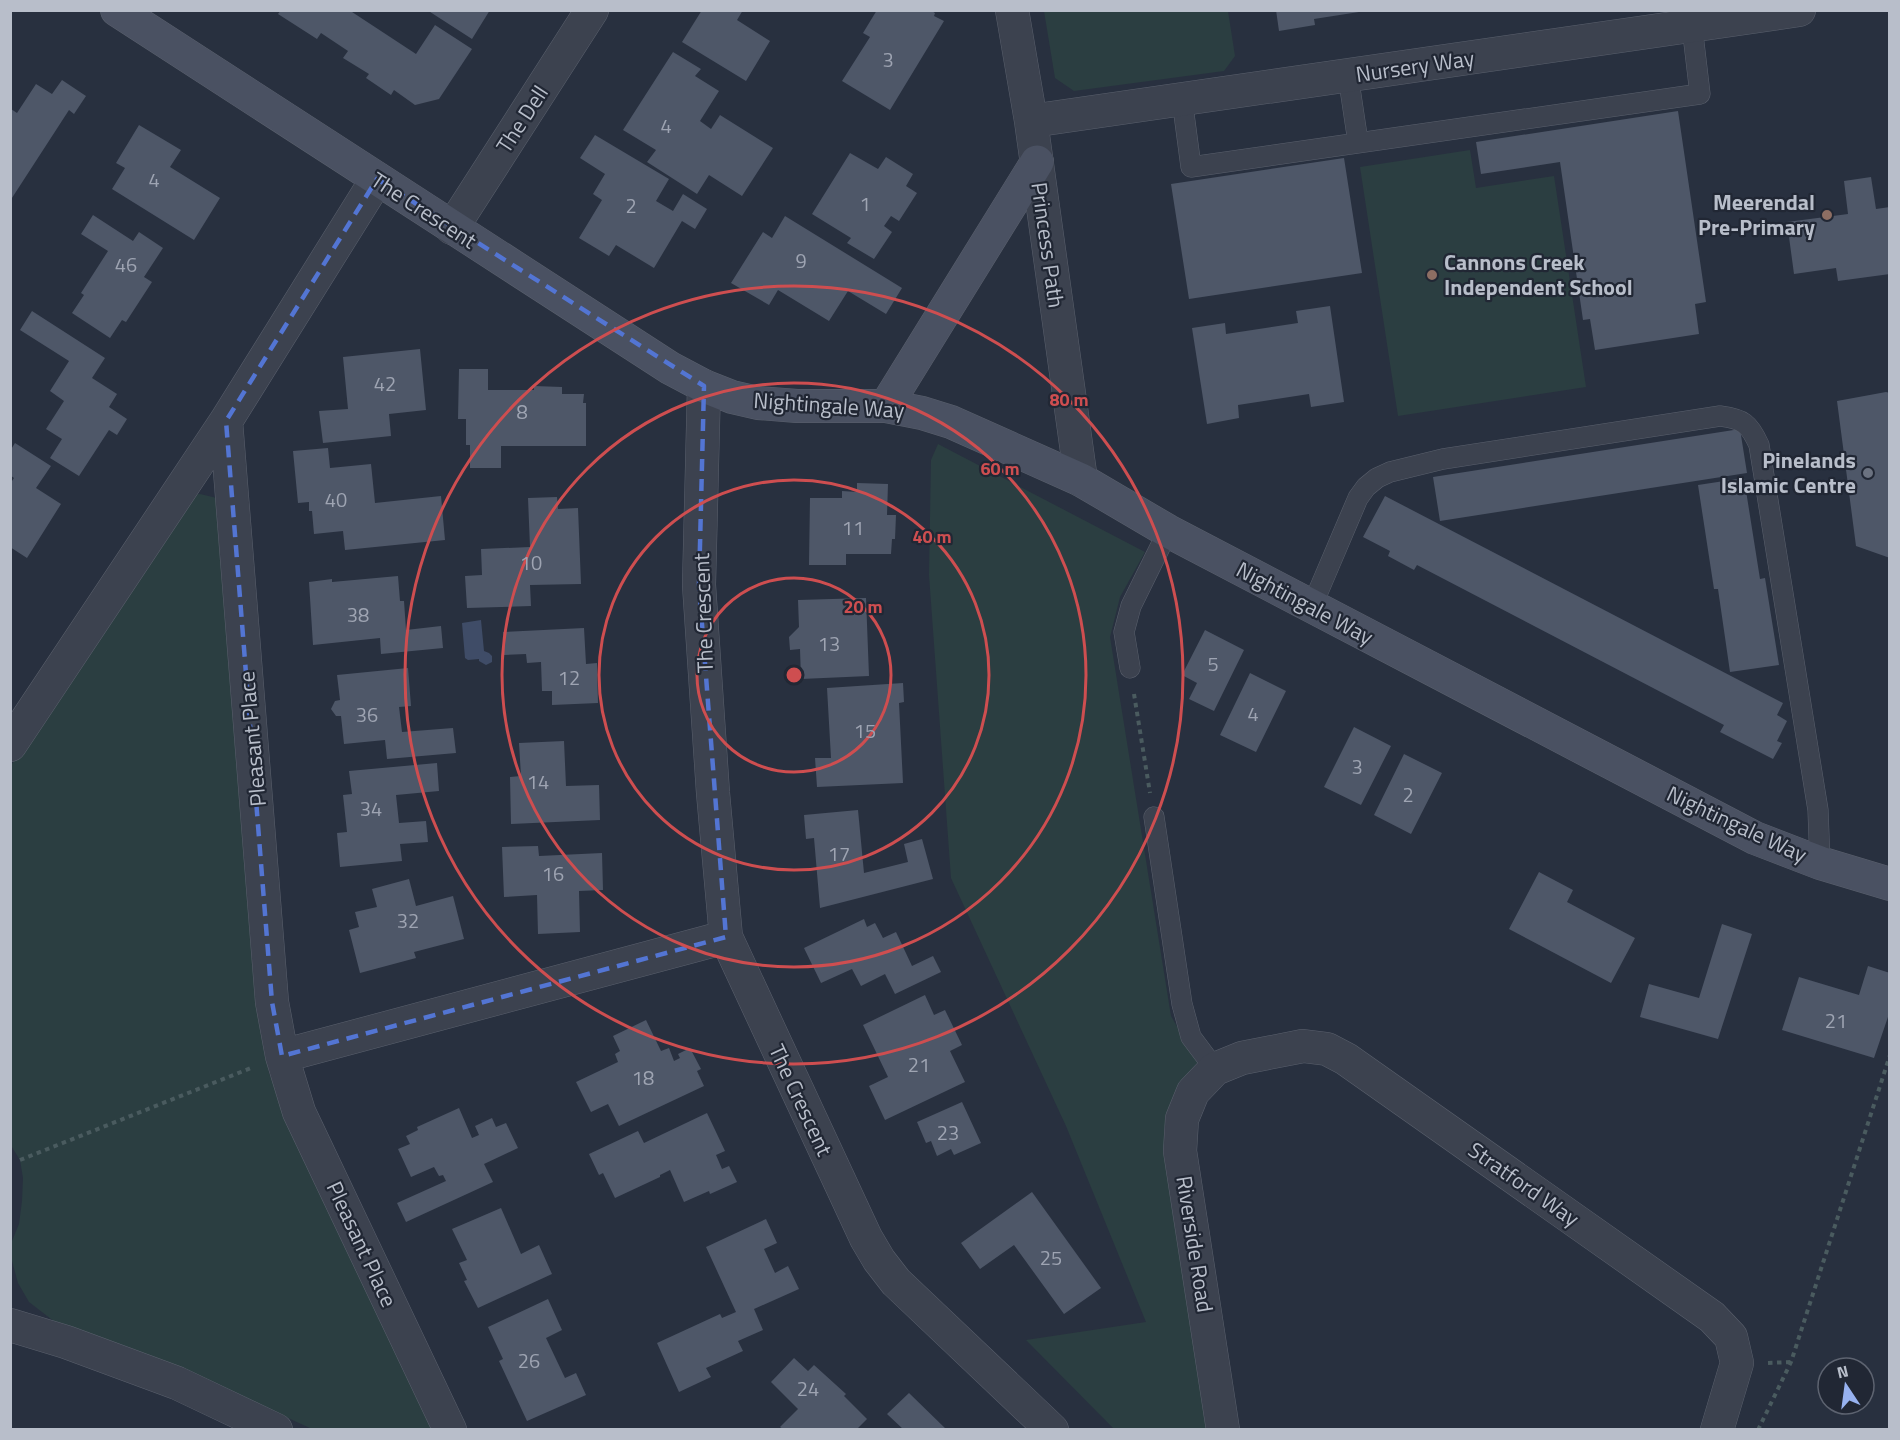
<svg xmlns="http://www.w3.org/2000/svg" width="1900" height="1440" font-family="'Titillium Web',sans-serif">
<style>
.green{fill:#2b3e41}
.water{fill:#3f4c67}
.building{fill:#4e5768}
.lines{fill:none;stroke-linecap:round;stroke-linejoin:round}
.lane-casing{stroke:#5a606d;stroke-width:21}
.street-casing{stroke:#5a606d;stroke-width:34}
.secondary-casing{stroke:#5a606d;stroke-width:34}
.path{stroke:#4a5b5f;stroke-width:4;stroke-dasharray:4.5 4.5;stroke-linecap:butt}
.lane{stroke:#3c424f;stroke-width:20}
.street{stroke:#3c424f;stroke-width:33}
.secondary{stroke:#4a5162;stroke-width:33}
.marked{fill:none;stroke:#5375d3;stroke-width:4.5;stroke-dasharray:12 8;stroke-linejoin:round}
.ring{fill:none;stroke:#ce4e50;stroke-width:3}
.education-dot{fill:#8d6e63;stroke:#212734;stroke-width:2}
.worship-dot{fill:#6b7280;stroke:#212734;stroke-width:2}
.labels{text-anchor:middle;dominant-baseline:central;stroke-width:4.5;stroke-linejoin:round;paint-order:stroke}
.number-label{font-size:20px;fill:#9ea4b2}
.street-label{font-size:22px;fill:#b8beca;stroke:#212734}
.poi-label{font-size:22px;font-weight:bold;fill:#b8beca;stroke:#212734;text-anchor:end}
.centre{fill:#ce4e50;stroke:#212734;stroke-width:3}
.ring-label{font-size:18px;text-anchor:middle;font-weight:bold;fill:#ce4e50;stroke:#212734;stroke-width:4.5;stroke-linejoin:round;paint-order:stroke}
</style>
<rect width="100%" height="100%" fill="#28303f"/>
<!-- green -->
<path class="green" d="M 1044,11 L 1228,11 L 1235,56 L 1224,71 L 1074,91 L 1055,78 Z
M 1470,150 L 1476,188 L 1554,176 L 1586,387 L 1398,416 L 1360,167 Z
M 938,444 L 1145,552 L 1120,597 L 1110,637 L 1171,1016 L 1198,1063 L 1170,1105 L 1164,1130 L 1209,1429 L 1114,1429 L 1026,1340 L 1146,1322 L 1066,1126 L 951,878 L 929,575 L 931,460 Z
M 200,494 L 217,498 L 264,1037 L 269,1073 L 287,1115 L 435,1429 L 312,1429 L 247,1399 L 64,1329 L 29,1302 L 18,1283 L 12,1261 L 12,1241 L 19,1224 L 22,1201 L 23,1178 L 20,1160 L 10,1144 L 10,767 L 183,502 L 192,495 Z"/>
<!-- water -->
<path class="water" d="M 481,620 L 484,651 L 489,653 L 492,656 L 492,662 L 486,665 L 479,661 L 479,659 L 468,660 L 465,658 L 462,623 Z"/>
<!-- building -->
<path class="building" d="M 281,10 L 349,10 L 416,54 L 435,25 L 472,49 L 439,99 L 415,105 L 394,90 L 391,95 L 366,78 L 369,74 L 343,58 L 348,51 L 321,33 L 317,39 L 278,14 Z
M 427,10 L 490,10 L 472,39 Z
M 702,10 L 743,10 L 737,20 L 770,41 L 746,81 L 682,42 Z
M 877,10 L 930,10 L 935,13 L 934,16 L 944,21 L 890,110 L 842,81 L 870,37 L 863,33 Z
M 1276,10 L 1359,10 L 1359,12 L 1314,19 L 1315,25 L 1279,31 Z
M 673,52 L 701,69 L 695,76 L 719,91 L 700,121 L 711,129 L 720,115 L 773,148 L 742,196 L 709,175 L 697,194 L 647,162 L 656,150 L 623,130 Z
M 62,80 L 86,96 L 74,114 L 69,110 L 10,201 L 10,111 L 11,109 L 17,113 L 36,84 L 52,94 Z
M 1678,111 L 1706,302 L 1695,304 L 1699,334 L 1595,350 L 1590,319 L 1583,320 L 1560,162 L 1481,174 L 1476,142 Z
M 139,125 L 181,150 L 170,167 L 220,198 L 194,240 L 112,189 L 125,168 L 116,163 Z
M 595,135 L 669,179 L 656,201 L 673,211 L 683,194 L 707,209 L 695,229 L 682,221 L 654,268 L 616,245 L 609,256 L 579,238 L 602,200 L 593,194 L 605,174 L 580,158 Z
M 850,153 L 878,169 L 886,157 L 913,174 L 906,186 L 917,193 L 899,221 L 891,216 L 884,226 L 892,232 L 874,259 L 847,243 L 851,238 L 812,214 Z
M 1344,158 L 1362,273 L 1189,299 L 1171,184 Z
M 1871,177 L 1876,209 L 1890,207 L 1890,274 L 1838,281 L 1836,268 L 1794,274 L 1787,222 L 1848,214 L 1844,181 Z
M 93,215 L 133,241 L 139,232 L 163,248 L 144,277 L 152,282 L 126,322 L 122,320 L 110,338 L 72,313 L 84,295 L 81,293 L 108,251 L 81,234 Z
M 785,216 L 902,288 L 886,314 L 848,291 L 829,321 L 778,290 L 769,305 L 731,283 L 763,232 L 772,238 Z
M 1330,306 L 1344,402 L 1311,407 L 1309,394 L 1238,405 L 1239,418 L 1207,424 L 1192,328 L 1225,323 L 1226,334 L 1298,323 L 1296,311 Z
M 32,311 L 105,358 L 92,378 L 117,394 L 109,407 L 127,419 L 117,435 L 109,430 L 79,476 L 50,458 L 62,439 L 46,429 L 64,401 L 50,391 L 69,361 L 20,330 Z
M 420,349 L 426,410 L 389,414 L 391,436 L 323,443 L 319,411 L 348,409 L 343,357 Z
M 459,369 L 488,369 L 488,390 L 534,390 L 534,386 L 562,387 L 562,394 L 584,394 L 583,403 L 586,403 L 586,446 L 501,446 L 501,468 L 470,468 L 470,445 L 466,445 L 466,419 L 458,419 Z
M 1886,392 L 1890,393 L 1890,558 L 1856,546 L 1837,401 Z
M 1740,429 L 1747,473 L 1440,521 L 1433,477 Z
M 15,443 L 51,466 L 36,488 L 61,504 L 27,558 L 10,547 L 10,484 L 14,478 L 10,475 L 10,451 Z
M 328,448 L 330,468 L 371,464 L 375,503 L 441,496 L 445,540 L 345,550 L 343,531 L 314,534 L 312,511 L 309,511 L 309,502 L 298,503 L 293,451 Z
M 1744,478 L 1760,579 L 1765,578 L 1779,665 L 1730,672 L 1718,589 L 1714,589 L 1698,485 Z
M 857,483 L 888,484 L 887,515 L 896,515 L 895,539 L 892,539 L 891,554 L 846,554 L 846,565 L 809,565 L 810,498 L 842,498 L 842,491 L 857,492 Z
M 1385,496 L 1783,703 L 1777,715 L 1787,721 L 1777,741 L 1782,743 L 1773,759 L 1720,732 L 1724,725 L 1417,565 L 1414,570 L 1388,556 L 1390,551 L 1363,537 Z
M 557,497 L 558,509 L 578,508 L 581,584 L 530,585 L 531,606 L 467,608 L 465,576 L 482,575 L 481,549 L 530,547 L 528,498 Z
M 398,576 L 400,601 L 404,601 L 406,630 L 441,626 L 443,648 L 381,654 L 380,638 L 313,645 L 309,582 L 332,579 L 332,582 Z
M 866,598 L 869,676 L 801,679 L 800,649 L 790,650 L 789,637 L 799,627 L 798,600 Z
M 584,628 L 586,664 L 597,663 L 598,703 L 552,705 L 552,691 L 542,691 L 541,662 L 527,663 L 526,654 L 504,655 L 503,632 Z
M 1205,630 L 1244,650 L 1214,711 L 1189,699 L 1197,683 L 1182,675 Z
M 408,668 L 411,706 L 399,707 L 402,732 L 453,728 L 456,753 L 387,759 L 385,740 L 344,744 L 341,716 L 336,716 L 331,709 L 335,701 L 340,700 L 337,675 Z
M 1250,673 L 1286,691 L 1256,752 L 1220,735 Z
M 903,683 L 904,702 L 899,703 L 903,783 L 817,787 L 815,758 L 831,758 L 827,688 Z
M 1354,727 L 1391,746 L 1361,805 L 1324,787 Z
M 564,741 L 566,786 L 599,785 L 600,820 L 511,824 L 510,777 L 521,776 L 519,743 Z
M 1404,754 L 1442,773 L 1411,834 L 1374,815 Z
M 437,763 L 439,791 L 396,795 L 399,823 L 426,821 L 428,842 L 400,844 L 402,861 L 340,867 L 337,833 L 347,832 L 343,795 L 352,794 L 349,771 Z
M 858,810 L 864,873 L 908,862 L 904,844 L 922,839 L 933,879 L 820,908 L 814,838 L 806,839 L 804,815 Z
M 538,846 L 539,856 L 602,853 L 603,890 L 579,891 L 580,932 L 538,934 L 537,895 L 504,897 L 502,847 Z
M 1539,872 L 1573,890 L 1567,902 L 1635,938 L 1611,983 L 1509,929 Z
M 409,879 L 416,906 L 453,896 L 464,939 L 414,952 L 416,958 L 360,973 L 349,930 L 359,927 L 355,912 L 377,907 L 372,889 Z
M 864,919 L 867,927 L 875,923 L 883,938 L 896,932 L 912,966 L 933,956 L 941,972 L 895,994 L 885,974 L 861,986 L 852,969 L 821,983 L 804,948 Z
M 1722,924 L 1752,934 L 1718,1039 L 1640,1017 L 1649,984 L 1699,998 Z
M 1868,966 L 1890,973 L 1890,1011 L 1874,1058 L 1782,1030 L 1799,977 L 1859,995 Z
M 925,995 L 934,1015 L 945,1010 L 962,1045 L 950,1051 L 965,1082 L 885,1120 L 869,1086 L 888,1077 L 863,1025 Z
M 646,1020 L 661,1051 L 669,1048 L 674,1061 L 680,1058 L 678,1054 L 690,1048 L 701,1069 L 697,1071 L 704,1086 L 619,1126 L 608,1104 L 591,1112 L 576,1082 L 618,1062 L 615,1054 L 620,1051 L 613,1036 Z
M 962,1102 L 981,1143 L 954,1155 L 951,1149 L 937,1156 L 931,1141 L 926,1143 L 917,1122 Z
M 459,1108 L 472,1138 L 479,1135 L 475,1126 L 492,1118 L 496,1127 L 506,1123 L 518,1148 L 484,1164 L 493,1182 L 406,1222 L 397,1203 L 446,1181 L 443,1175 L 439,1176 L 434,1167 L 411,1177 L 398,1149 L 410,1144 L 406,1136 L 418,1130 L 417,1127 Z
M 707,1113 L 725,1151 L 716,1155 L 722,1169 L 729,1166 L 737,1182 L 710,1194 L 709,1191 L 684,1202 L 670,1170 L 660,1175 L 660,1177 L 615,1198 L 603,1173 L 599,1175 L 589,1154 L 638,1131 L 644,1143 Z
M 1032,1192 L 1101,1288 L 1064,1314 L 1014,1245 L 980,1269 L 961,1243 Z
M 501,1208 L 521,1254 L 539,1245 L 552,1274 L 478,1308 L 464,1281 L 467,1280 L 459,1263 L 467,1260 L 452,1229 Z
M 766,1219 L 777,1243 L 764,1249 L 775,1273 L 788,1266 L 799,1289 L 754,1309 L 763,1330 L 738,1341 L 743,1351 L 706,1368 L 711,1377 L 679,1392 L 657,1343 L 720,1314 L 722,1318 L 736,1312 L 706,1247 Z
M 548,1299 L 562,1330 L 546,1338 L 565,1378 L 576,1373 L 586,1395 L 527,1421 L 499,1361 L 503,1359 L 488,1327 Z
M 794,1358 L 808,1371 L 814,1365 L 846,1394 L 844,1396 L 867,1419 L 856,1430 L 784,1430 L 780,1427 L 798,1409 L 771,1382 Z
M 909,1393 L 947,1430 L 904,1430 L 887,1414 Z"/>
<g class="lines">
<defs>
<path id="lane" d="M 1348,75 L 1358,142
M 1182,99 L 1191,167 L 1700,94 L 1692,26
M 1312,606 L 1358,498 L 1366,487 L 1377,478 L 1390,472 L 1443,459 L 1720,416 C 1743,419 1749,423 1759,445 L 1818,810 L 1820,863
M 1130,668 L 1124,632 L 1131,606 L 1168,531
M 1154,817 L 1182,1004 L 1191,1037 L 1215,1069"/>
<path id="street" d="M 1012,10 L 1031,121 L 1081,480
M 1031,121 L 1799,10
M 452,228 L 592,10
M 704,386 L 699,585 L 713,793 L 726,937 L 866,1238 L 879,1260 L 896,1282 L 1052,1430
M 226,421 L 272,1002 L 282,1056 L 299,1112 L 450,1430
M 10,745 L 226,421 L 377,179
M 282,1056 L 726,937
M 10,1325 L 66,1342 L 177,1383 L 276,1430
M 1223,1430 L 1180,1151 L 1182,1119 L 1193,1092 L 1215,1069 L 1242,1058 L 1303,1046 L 1327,1049 L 1346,1059 L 1712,1317 L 1731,1337 L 1737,1363 L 1717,1430"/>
<path id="secondary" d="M 117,10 L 670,368 L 704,386 L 732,397 L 758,403 L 797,406 L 886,406 L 922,413 L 951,422 L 1081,480 L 1168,531 L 1755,838 L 1820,863 L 1890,884
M 886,406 L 1037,162"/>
</defs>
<!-- lane casing -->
<use href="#lane" class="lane-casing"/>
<!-- street casing -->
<use href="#street" class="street-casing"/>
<!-- secondary casing -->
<use href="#secondary" class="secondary-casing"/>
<!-- path -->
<path class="path" d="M 1134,694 L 1150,793
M 20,1160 L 251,1068
M 1768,1363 L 1791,1362
M 1758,1430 L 1791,1362 L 1890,1055"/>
<!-- lane -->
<use href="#lane" class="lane"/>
<!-- street -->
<use href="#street" class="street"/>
<!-- secondary -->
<use href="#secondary" class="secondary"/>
</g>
<!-- marked area -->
<path class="marked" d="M 377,179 L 704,386 L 699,585 L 726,937 L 282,1056 L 272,1002 L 226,421 Z"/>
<!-- distance rings -->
<g class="ring">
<circle cx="794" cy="675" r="97"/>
<circle cx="794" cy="675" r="195"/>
<circle cx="794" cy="675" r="292"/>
<circle cx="794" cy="675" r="389"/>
</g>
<!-- markers -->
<g class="education-dot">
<circle cx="1827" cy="215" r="6"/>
<circle cx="1432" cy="275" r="6"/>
</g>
<circle class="worship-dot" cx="1868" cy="473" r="6"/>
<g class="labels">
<!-- number labels -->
<g class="number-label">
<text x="888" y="59">3</text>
<text x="666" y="125">4</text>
<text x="154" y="179">4</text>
<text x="865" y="203">1</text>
<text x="631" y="205">2</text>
<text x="801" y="260">9</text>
<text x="126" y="264">46</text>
<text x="385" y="383">42</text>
<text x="522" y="411">8</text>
<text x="336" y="499">40</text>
<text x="853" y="527">11</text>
<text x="531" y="562">10</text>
<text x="358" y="614">38</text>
<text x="829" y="643">13</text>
<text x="1213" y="663">5</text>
<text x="569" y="677">12</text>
<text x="1253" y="713">4</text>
<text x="367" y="714">36</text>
<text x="865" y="730">15</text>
<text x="1357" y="766">3</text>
<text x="538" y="781">14</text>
<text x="1408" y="794">2</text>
<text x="371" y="808">34</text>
<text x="839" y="853">17</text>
<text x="553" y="873">16</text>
<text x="408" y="920">32</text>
<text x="1836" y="1020">21</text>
<text x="919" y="1064">21</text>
<text x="643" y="1077">18</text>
<text x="948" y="1132">23</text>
<text x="1051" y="1257">25</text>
<text x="529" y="1360">26</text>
<text x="808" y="1388">24</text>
</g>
<!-- street labels -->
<g class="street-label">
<text transform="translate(1415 66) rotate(-8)">Nursery Way</text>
<text transform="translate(522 119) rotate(-57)">The Dell</text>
<text transform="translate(424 210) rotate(33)">The Crescent</text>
<text transform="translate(1048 245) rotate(82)">Princess Path</text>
<text transform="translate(829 405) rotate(4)">Nightingale Way</text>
<text transform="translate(1305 603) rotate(28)">Nightingale Way</text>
<text transform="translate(703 613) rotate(-92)">The Crescent</text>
<text transform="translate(252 739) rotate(-95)">Pleasant Place</text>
<text transform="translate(1737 824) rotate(25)">Nightingale Way</text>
<text transform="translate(801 1100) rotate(65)">The Crescent</text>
<text transform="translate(1524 1184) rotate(35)">Stratford Way</text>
<text transform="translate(362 1244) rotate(65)">Pleasant Place</text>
<text transform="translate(1195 1244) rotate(81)">Riverside Road</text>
</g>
<!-- poi labels -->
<g class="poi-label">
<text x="1815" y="202">Meerendal<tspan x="1815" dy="25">Pre-Primary</tspan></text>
<text x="1444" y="262" text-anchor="start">Cannons Creek<tspan x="1444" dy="25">Independent School</tspan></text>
<text x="1856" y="460">Pinelands<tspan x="1856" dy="25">Islamic Centre</tspan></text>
</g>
</g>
<circle cx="794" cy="675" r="9" class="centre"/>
<g class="ring-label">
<text x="1069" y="406">80 m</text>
<text x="1000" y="475">60 m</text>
<text x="932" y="543">40 m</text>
<text x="863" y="613">20 m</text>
</g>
<!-- border -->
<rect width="1900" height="1440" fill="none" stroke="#b8beca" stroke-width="24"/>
<!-- north arrow -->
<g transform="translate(1846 1386) rotate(347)"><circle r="28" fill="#212734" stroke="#5d6370" stroke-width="1.5"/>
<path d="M0-4.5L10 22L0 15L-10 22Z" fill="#97b2f0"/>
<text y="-9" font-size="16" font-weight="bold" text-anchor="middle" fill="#b8beca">N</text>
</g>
</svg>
